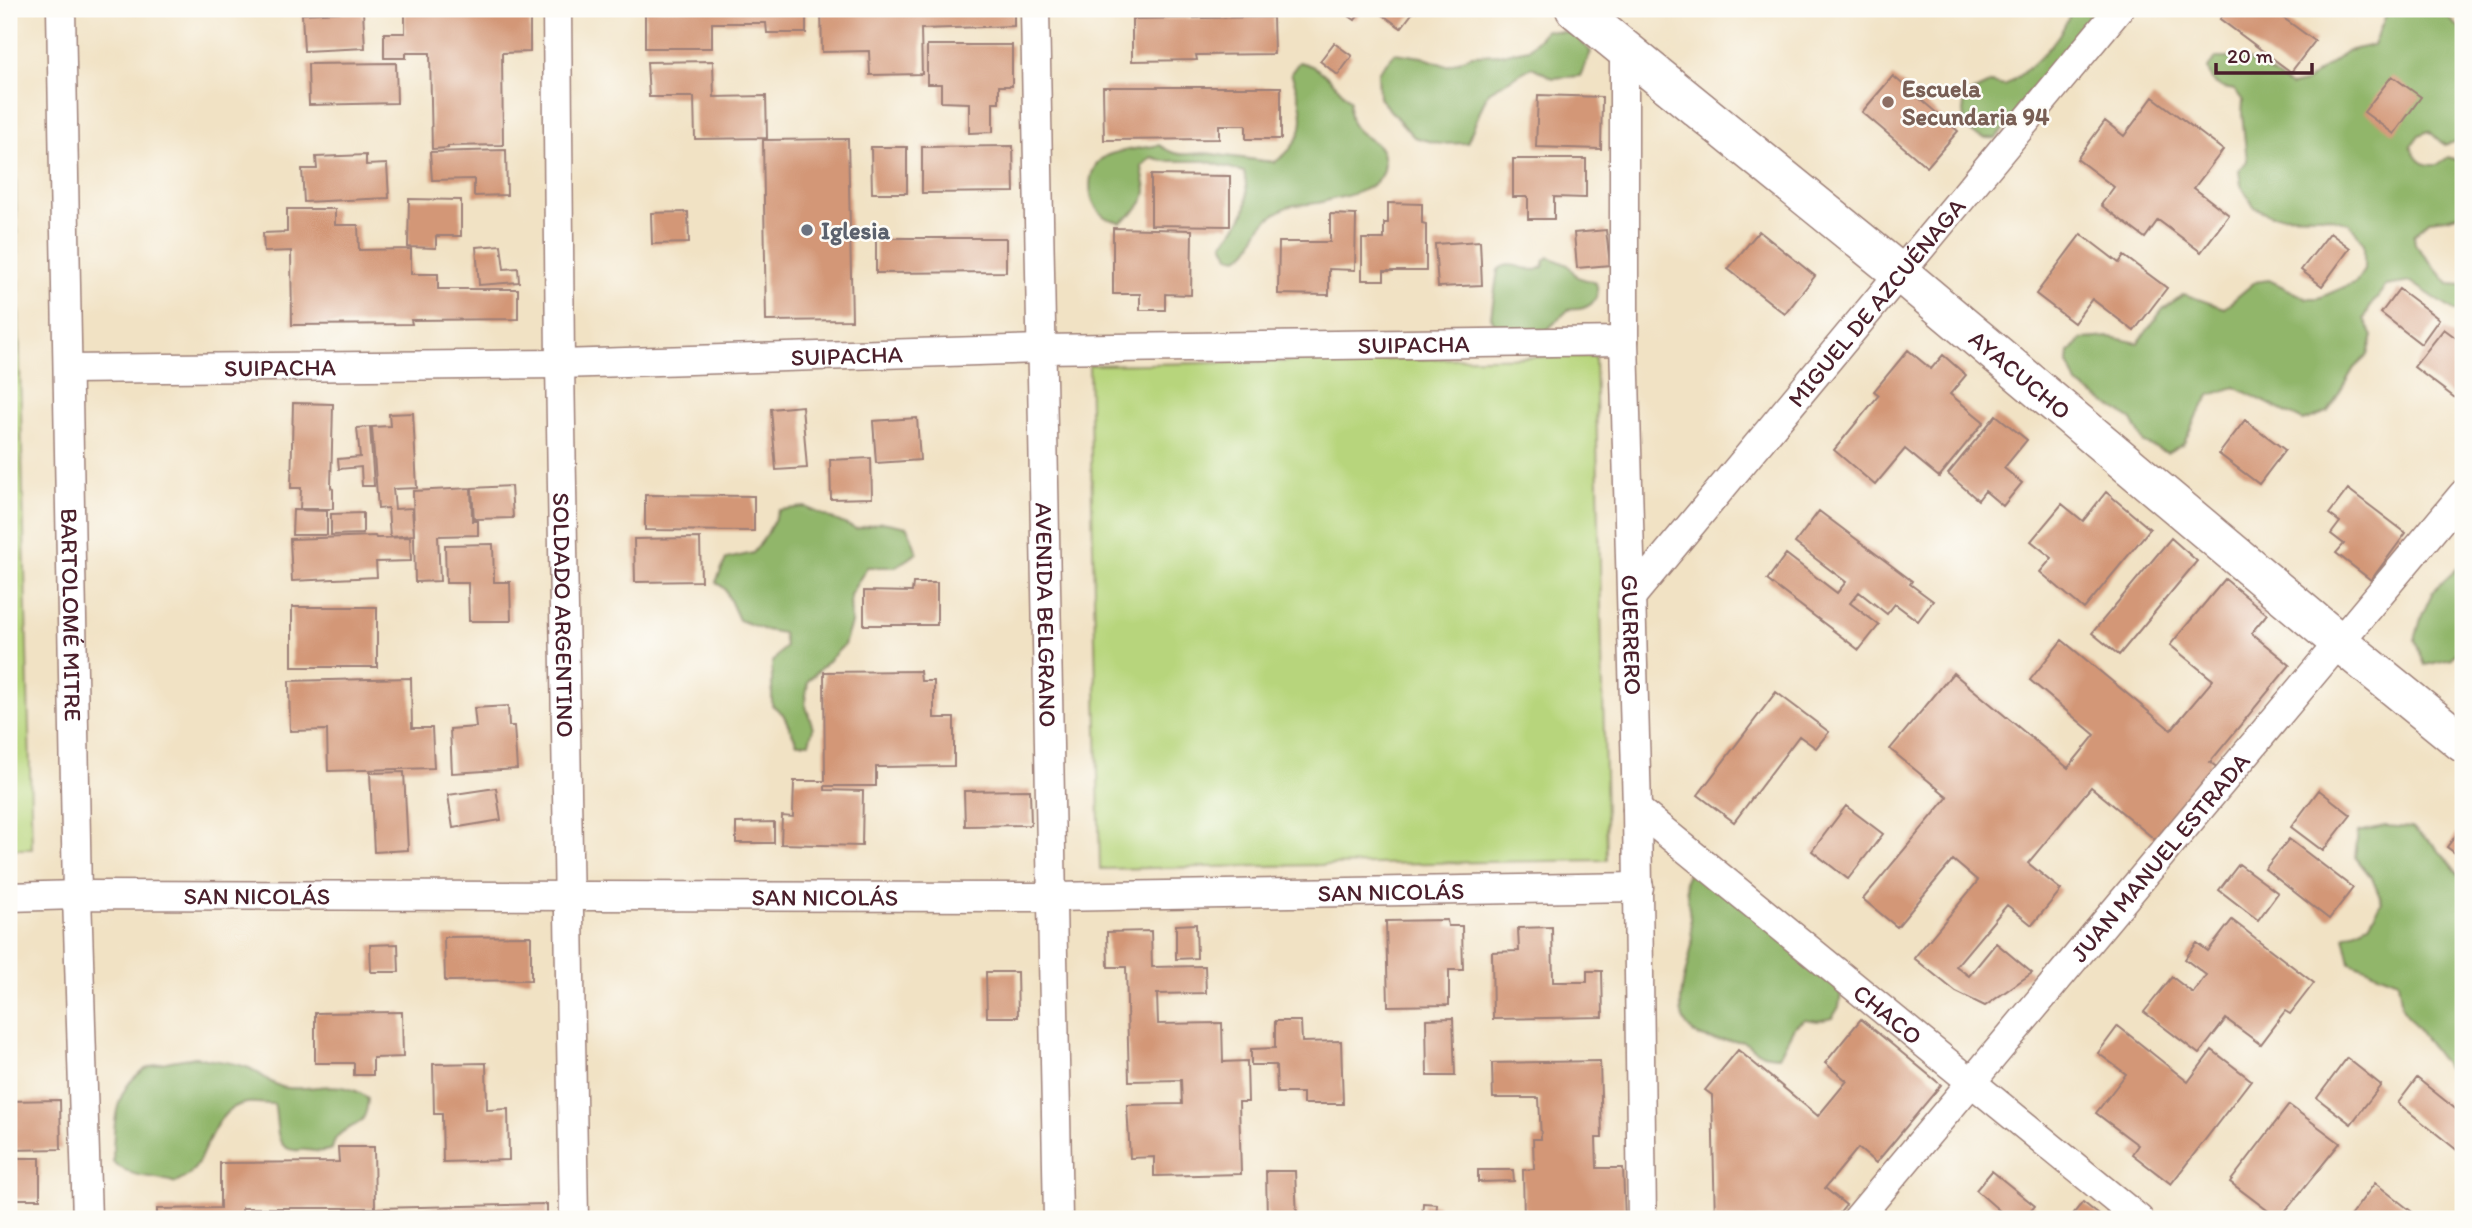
<svg xmlns="http://www.w3.org/2000/svg" width="2472" height="1228" font-family="Itim,sans-serif">
<style>
.green{fill:#b7d57b;stroke:#807a53;stroke-width:2}
.forest{fill:#91b66b;stroke:#6e6a4b;stroke-width:2}
.building{fill:#d39777}
.lines{fill:none;stroke-linecap:round;stroke-linejoin:round}
.street-casing{stroke:#9e8078;stroke-width:31}
.secondary-casing{stroke:#9e8078;stroke-width:41}
.street{stroke:#fff;stroke-width:28}
.secondary{stroke:#fff;stroke-width:38}
.education-dot{fill:#8d6e63;stroke:#fdfcf7;stroke-width:2.5}
.worship-dot{fill:#6b7280;stroke:#fdfcf7;stroke-width:2.5}
.labels{text-anchor:middle;dominant-baseline:central;stroke-width:5;stroke-linejoin:round;paint-order:stroke}
.education-label{font-size:24px;font-weight:bold;fill:#785e54;stroke:#fdfcf7;text-anchor:start}
.worship-label{font-size:24px;font-weight:bold;fill:#5b616d;stroke:#fdfcf7;text-anchor:start}
.street-label{font-size:24px;fill:#4a1f2b;stroke:#fdfcf7}
</style>
<rect width="100%" height="100%" fill="#fdfcf7"/>
<filter id="ink" filterUnits="userSpaceOnUse"><feTurbulence type="fractalNoise" baseFrequency=".0143" numOctaves="2"/><feDisplacementMap in="SourceGraphic" scale="14" xChannelSelector="R" yChannelSelector="G"/><feConvolveMatrix kernelMatrix="1 2 1 2 8 2 1 2 1" color-interpolation-filters="sRGB"/></filter>
<filter id="wash" filterUnits="userSpaceOnUse"><feTurbulence type="fractalNoise" baseFrequency=".00686" numOctaves="4" result="noise"/><feDisplacementMap in="SourceGraphic" scale="28" xChannelSelector="R" yChannelSelector="G"/><feGaussianBlur stdDeviation="1.57" result="paint"/><feColorMatrix in="noise" values="0 0 0 0 0 0 0 0 0 0 0 0 0 0 0 0 0 1.4 0 .05"/><feComposite in="paint" operator="in"/></filter>
<g filter="url(#wash)">
<rect width="100%" height="100%" fill="#f1e2c4"/>
<!-- green -->
<path class="green" d="M 9,9 L 11,9 L 32,849 L 9,849 Z
M 1595,356 L 1607,860 L 1100,869 L 1089,365 Z"/>
<!-- forest -->
<path class="forest" d="M 1083,9 L 1122,9 C 1114,20 1107,21 1094,20 Z
M 2072,9 L 2111,9 L 1996,138 C 1968,141 1958,120 1966,95 L 1991,83 L 2005,86 C 2033,67 2061,41 2072,9 Z
M 2389,9 L 2440,9 L 2463,32 L 2463,140 L 2444,145 L 2429,131 L 2419,135 L 2411,146 C 2416,161 2422,166 2438,165 L 2448,157 L 2463,162 L 2463,213 L 2447,218 L 2429,220 L 2414,235 L 2415,244 L 2449,284 L 2463,285 L 2463,312 L 2454,311 L 2411,282 L 2386,286 L 2372,304 L 2364,319 L 2373,336 L 2368,355 L 2354,368 L 2328,412 L 2303,421 L 2235,387 L 2210,395 L 2195,419 L 2184,443 L 2167,453 L 2144,443 L 2132,420 L 2077,384 L 2068,363 L 2069,352 L 2083,339 L 2110,337 L 2138,343 L 2163,309 L 2184,294 L 2224,308 L 2255,282 L 2269,280 L 2306,298 L 2319,298 L 2356,282 L 2364,270 L 2364,244 L 2350,223 L 2324,216 L 2271,215 L 2254,207 L 2241,185 L 2239,171 L 2247,161 L 2242,114 L 2243,101 L 2235,90 L 2223,88 L 2212,81 L 2208,68 L 2216,58 L 2243,58 L 2267,70 L 2290,86 L 2304,83 L 2347,51 L 2373,45 Z
M 1546,30 L 1573,33 L 1591,52 L 1580,76 L 1553,78 L 1532,67 L 1488,92 L 1467,143 L 1440,144 L 1414,137 L 1379,98 L 1378,72 L 1395,53 L 1422,57 L 1447,66 L 1472,55 L 1502,54 L 1529,49 Z
M 1299,62 C 1322,66 1334,84 1350,100 C 1344,141 1379,133 1383,156 C 1389,185 1360,193 1338,198 C 1331,199 1324,202 1317,203 C 1307,205 1294,203 1285,208 C 1278,212 1268,218 1263,224 C 1251,237 1258,245 1238,258 L 1229,256 L 1223,243 C 1246,217 1251,207 1244,172 L 1205,161 L 1164,161 L 1151,157 L 1142,166 C 1142,174 1145,182 1146,190 C 1146,204 1131,215 1121,222 C 1116,221 1109,219 1105,217 C 1086,204 1084,168 1106,156 C 1117,150 1145,148 1159,145 C 1184,162 1189,150 1213,154 C 1233,157 1254,160 1275,162 C 1311,138 1305,109 1291,73 Z
M 1549,257 L 1568,265 L 1577,277 L 1596,283 C 1602,302 1586,311 1569,309 L 1545,332 L 1510,328 L 1496,328 L 1491,316 L 1498,270 C 1510,259 1523,271 1537,270 L 1543,267 L 1545,260 Z
M 805,507 L 856,529 L 882,522 L 908,527 L 917,553 L 895,567 L 867,567 L 850,595 L 851,623 L 844,645 L 808,681 L 805,703 L 813,728 L 809,743 L 797,743 L 783,714 L 772,705 L 772,663 L 785,646 L 783,633 L 765,630 L 739,620 L 725,589 L 716,582 L 726,559 L 753,553 L 767,534 L 779,510 Z
M 2463,563 L 2463,646 L 2451,659 L 2425,665 L 2415,640 L 2422,615 L 2433,591 Z
M 2385,826 L 2412,828 L 2434,845 L 2463,879 L 2463,1089 L 2402,1008 L 2398,981 L 2350,962 L 2344,936 L 2369,924 L 2382,902 L 2372,878 L 2355,857 L 2358,832 Z
M 1692,866 L 1832,981 L 1841,994 L 1839,1007 L 1832,1018 L 1818,1021 L 1805,1019 L 1794,1027 L 1779,1056 C 1774,1056 1768,1055 1763,1054 C 1755,1051 1748,1042 1739,1041 C 1727,1040 1714,1042 1702,1037 C 1664,1022 1688,972 1692,944 C 1693,939 1686,885 1685,880 Z
M 195,1057 C 212,1061 233,1061 249,1068 C 263,1074 272,1087 288,1088 C 319,1090 340,1078 368,1098 C 366,1133 350,1120 336,1138 C 334,1141 333,1145 332,1149 C 320,1153 317,1151 306,1150 C 301,1149 299,1151 294,1150 C 272,1148 279,1120 274,1104 C 266,1104 255,1102 247,1103 C 218,1106 208,1144 197,1165 C 192,1174 184,1178 176,1183 C 150,1173 138,1182 113,1162 C 114,1126 112,1083 152,1066 C 165,1061 181,1060 195,1057 Z"/>
<g id="blocks">
<!-- building -->
<path class="building" d="M 405,9 L 530,9 L 530,52 L 502,53 L 503,145 L 448,146 L 448,148 L 432,149 L 430,53 L 406,53 L 406,58 L 384,58 L 384,33 L 405,33 Z
M 645,9 L 806,9 L 806,33 L 767,33 L 766,23 L 712,23 L 712,48 L 645,48 Z
M 821,9 L 1014,9 L 1014,26 L 921,29 L 922,74 L 870,75 L 869,51 L 822,52 Z
M 1339,9 L 1363,9 L 1355,20 Z
M 1375,9 L 1419,9 L 1416,12 L 1414,11 L 1401,28 Z
M 2228,9 L 2271,9 L 2315,41 L 2291,72 L 2220,19 Z
M 363,11 L 365,48 L 304,51 L 302,14 Z
M 1273,17 L 1274,54 L 1196,55 L 1197,60 L 1132,61 L 1132,19 Z
M 1334,43 L 1352,56 L 1338,75 L 1320,61 Z
M 927,45 L 1012,45 L 1012,86 L 999,86 L 999,102 L 993,102 L 993,132 L 969,133 L 969,103 L 941,102 L 941,84 L 927,84 Z
M 713,61 L 714,97 L 766,96 L 767,138 L 695,139 L 694,97 L 649,97 L 647,62 Z
M 396,63 L 397,103 L 309,105 L 308,64 Z
M 1893,76 L 1958,131 L 1927,167 L 1862,112 Z
M 2392,76 L 2421,97 L 2394,134 L 2364,112 Z
M 1103,87 L 1281,87 L 1281,139 L 1246,139 L 1246,125 L 1219,125 L 1219,139 L 1104,140 Z
M 1538,95 L 1602,97 L 1601,149 L 1536,147 Z
M 2153,97 L 2223,150 L 2194,188 L 2229,215 L 2201,252 L 2158,220 L 2145,238 L 2101,205 L 2114,187 L 2077,159 L 2105,121 L 2124,136 Z
M 848,139 L 852,320 L 766,321 L 763,140 Z
M 1013,146 L 1014,192 L 922,193 L 922,147 Z
M 871,147 L 907,147 L 907,193 L 872,193 Z
M 506,150 L 507,195 L 474,196 L 474,179 L 432,180 L 430,152 Z
M 366,155 L 366,165 L 387,164 L 389,198 L 304,202 L 302,169 L 317,169 L 316,157 Z
M 1513,159 L 1586,159 L 1586,198 L 1554,197 L 1554,219 L 1528,219 L 1528,197 L 1513,197 Z
M 1151,175 L 1230,176 L 1230,226 L 1151,225 Z
M 409,199 L 461,200 L 461,236 L 436,236 L 436,248 L 408,247 Z
M 1388,203 L 1422,204 L 1422,223 L 1426,224 L 1426,271 L 1384,271 L 1384,280 L 1362,280 L 1362,239 L 1384,239 L 1384,223 L 1388,223 Z
M 287,209 L 335,209 L 335,225 L 358,225 L 359,250 L 411,249 L 411,274 L 438,274 L 438,289 L 518,289 L 518,319 L 411,320 L 412,324 L 292,325 L 291,251 L 264,252 L 263,233 L 287,232 Z
M 688,212 L 689,243 L 652,244 L 651,213 Z
M 1330,214 L 1356,215 L 1355,270 L 1329,269 L 1329,295 L 1278,294 L 1279,242 L 1330,242 Z
M 1113,228 L 1192,230 L 1191,295 L 1165,294 L 1165,310 L 1140,310 L 1140,294 L 1113,294 Z
M 1606,230 L 1610,265 L 1577,268 L 1574,233 Z
M 1759,231 L 1815,276 L 1785,314 L 1728,269 Z
M 2330,233 L 2350,248 L 2322,286 L 2301,270 Z
M 2081,234 L 2119,263 L 2124,256 L 2167,288 L 2134,331 L 2092,299 L 2074,323 L 2036,294 Z
M 876,238 L 1006,238 L 1006,272 L 876,273 Z
M 1480,241 L 1482,285 L 1438,287 L 1435,244 Z
M 501,245 L 504,269 L 518,268 L 519,282 L 479,285 L 476,247 Z
M 2399,289 L 2439,319 L 2421,344 L 2381,313 Z
M 2444,329 L 2463,343 L 2463,404 L 2414,367 Z
M 1908,350 L 1931,369 L 1943,355 L 1966,375 L 1950,394 L 1984,422 L 1939,477 L 1905,449 L 1875,485 L 1834,450 L 1879,395 L 1874,391 Z
M 293,403 L 333,404 L 331,488 L 333,489 L 333,509 L 300,509 L 301,488 L 291,488 Z
M 802,406 L 807,468 L 776,470 L 771,409 Z
M 413,413 L 417,488 L 393,489 L 395,509 L 412,508 L 414,535 L 390,537 L 388,508 L 378,509 L 372,427 L 390,426 L 389,414 Z
M 1996,415 L 2027,440 L 2004,468 L 2022,483 L 2003,506 L 1985,491 L 1978,500 L 1948,474 Z
M 917,418 L 920,460 L 876,463 L 873,421 Z
M 2245,420 L 2285,450 L 2259,484 L 2219,454 Z
M 370,427 L 374,486 L 362,486 L 361,467 L 339,469 L 338,459 L 360,457 L 357,428 Z
M 871,458 L 872,498 L 831,499 L 830,460 Z
M 511,486 L 513,518 L 474,519 L 472,488 Z
M 471,488 L 472,521 L 478,521 L 478,535 L 438,536 L 440,581 L 415,582 L 413,491 Z
M 2348,489 L 2406,533 L 2371,580 L 2336,553 L 2344,544 L 2331,534 L 2340,522 L 2329,514 Z
M 2106,492 L 2150,529 L 2084,609 L 2040,572 L 2052,558 L 2031,541 L 2062,504 L 2083,521 Z
M 645,495 L 754,496 L 754,531 L 645,530 Z
M 293,510 L 327,511 L 327,535 L 292,535 Z
M 1819,511 L 1912,581 L 1910,584 L 1933,601 L 1918,621 L 1895,604 L 1887,614 L 1859,592 L 1850,603 L 1879,625 L 1859,650 L 1767,580 L 1786,554 L 1837,593 L 1846,582 L 1795,543 Z
M 363,513 L 363,534 L 331,535 L 331,514 Z
M 375,536 L 376,538 L 410,537 L 411,561 L 376,562 L 377,577 L 292,581 L 290,539 Z
M 700,538 L 701,581 L 635,582 L 634,539 Z
M 2171,538 L 2197,561 L 2119,655 L 2092,633 Z
M 493,544 L 494,582 L 510,582 L 511,621 L 469,621 L 468,583 L 446,583 L 445,545 Z
M 2225,579 L 2267,614 L 2251,633 L 2290,665 L 2210,762 L 2219,769 L 2158,842 L 2091,787 L 2028,863 L 2061,890 L 2032,925 L 2007,905 L 1956,966 L 1969,976 L 1996,943 L 2032,973 L 1985,1006 L 1956,992 L 1914,958 L 1978,881 L 1953,860 L 1897,927 L 1863,899 L 1948,797 L 1890,749 L 1953,673 L 2068,768 L 2095,735 L 2030,680 L 2062,640 L 2171,730 L 2213,680 L 2170,645 Z
M 913,583 L 937,583 L 937,625 L 864,625 L 864,591 L 912,592 Z
M 292,607 L 377,607 L 377,667 L 292,667 Z
M 920,671 L 921,681 L 934,681 L 934,718 L 954,718 L 954,766 L 876,767 L 876,786 L 825,786 L 825,790 L 863,791 L 862,846 L 781,844 L 782,816 L 793,817 L 794,781 L 825,781 L 824,672 Z
M 411,678 L 412,728 L 432,728 L 434,768 L 328,771 L 327,730 L 290,731 L 289,681 Z
M 1776,692 L 1829,732 L 1816,748 L 1799,736 L 1734,822 L 1698,795 Z
M 508,706 L 509,726 L 514,726 L 517,769 L 452,773 L 450,729 L 476,727 L 474,708 Z
M 404,772 L 408,850 L 374,852 L 370,773 Z
M 496,788 L 501,820 L 453,828 L 448,795 Z
M 1030,790 L 1031,825 L 965,826 L 964,791 Z
M 2319,790 L 2351,815 L 2323,851 L 2291,827 Z
M 1846,806 L 1883,834 L 1848,879 L 1812,851 Z
M 774,822 L 774,843 L 736,843 L 736,823 Z
M 2463,826 L 2463,859 L 2447,847 Z
M 2289,839 L 2353,888 L 2329,919 L 2265,869 Z
M 2239,864 L 2278,893 L 2258,920 L 2219,890 Z
M 1447,920 L 1448,926 L 1462,926 L 1463,970 L 1449,970 L 1449,1005 L 1388,1006 L 1386,921 Z
M 2232,920 L 2314,983 L 2290,1014 L 2285,1011 L 2260,1044 L 2226,1019 L 2199,1054 L 2144,1012 L 2172,977 L 2193,993 L 2206,975 L 2185,959 L 2197,943 L 2208,951 Z
M 1196,924 L 1197,958 L 1176,959 L 1176,925 Z
M 1552,927 L 1553,982 L 1587,982 L 1587,971 L 1602,971 L 1603,1017 L 1493,1019 L 1492,952 L 1519,951 L 1518,928 Z
M 1151,931 L 1152,967 L 1205,966 L 1206,993 L 1157,994 L 1158,1024 L 1222,1023 L 1223,1062 L 1247,1061 L 1248,1102 L 1239,1102 L 1241,1174 L 1154,1176 L 1154,1157 L 1130,1158 L 1127,1105 L 1182,1104 L 1181,1080 L 1129,1081 L 1126,967 L 1108,967 L 1107,932 Z
M 531,936 L 531,980 L 445,981 L 444,937 Z
M 398,944 L 399,972 L 371,972 L 370,945 Z
M 986,972 L 1017,972 L 1018,1017 L 987,1017 Z
M 402,1012 L 403,1057 L 373,1058 L 373,1075 L 354,1075 L 354,1063 L 315,1063 L 315,1013 Z
M 1453,1018 L 1455,1076 L 1427,1076 L 1426,1019 Z
M 1861,1019 L 1941,1085 L 1876,1163 L 1858,1148 L 1825,1188 L 1846,1205 L 1835,1219 L 1715,1219 L 1712,1095 L 1705,1090 L 1738,1050 L 1818,1116 L 1847,1081 L 1825,1063 Z
M 1275,1021 L 1301,1021 L 1302,1042 L 1341,1041 L 1343,1104 L 1303,1104 L 1303,1093 L 1277,1093 L 1276,1065 L 1251,1065 L 1251,1049 L 1275,1048 Z
M 2118,1026 L 2188,1082 L 2212,1050 L 2251,1080 L 2171,1184 L 2132,1154 L 2138,1145 L 2096,1113 L 2126,1074 L 2098,1053 Z
M 2347,1058 L 2381,1085 L 2351,1124 L 2317,1098 Z
M 1600,1061 L 1602,1138 L 1596,1138 L 1597,1168 L 1623,1168 L 1625,1219 L 1524,1219 L 1523,1170 L 1534,1169 L 1533,1139 L 1541,1139 L 1539,1098 L 1493,1098 L 1492,1063 Z
M 486,1063 L 487,1110 L 508,1109 L 509,1160 L 443,1162 L 442,1114 L 434,1114 L 433,1064 Z
M 2417,1078 L 2463,1115 L 2463,1155 L 2398,1103 Z
M 60,1100 L 61,1149 L 9,1150 L 9,1101 Z
M 2289,1105 L 2340,1143 L 2279,1219 L 2230,1182 Z
M 338,1147 L 374,1147 L 375,1208 L 242,1208 L 242,1219 L 157,1219 L 157,1209 L 220,1208 L 220,1163 L 339,1162 Z
M 9,1158 L 40,1158 L 40,1199 L 9,1199 Z
M 1478,1170 L 1513,1170 L 1514,1181 L 1478,1182 Z
M 1266,1171 L 1295,1171 L 1297,1219 L 1267,1219 Z
M 1992,1171 L 2035,1206 L 2024,1219 L 1993,1219 L 2000,1211 L 1976,1190 Z
M 2375,1183 L 2420,1218 L 2419,1219 L 2348,1219 Z
M 2083,1202 L 2104,1219 L 2069,1219 Z
M 1423,1203 L 1437,1204 L 1436,1219 L 1422,1219 Z
M 547,1204 L 547,1219 L 378,1219 L 377,1208 Z"/>
</g>
</g>
<g filter="url(#ink)">
<use href="#blocks" fill-opacity="0" stroke="#9e8078" stroke-width="2"/>
<g class="lines">
<defs>
<g id="street">
<path id="s1" d="M 61,9 L 77,895 L 87,1219"/>
<path id="s2" d="M 557,9 L 560,364 L 574,1219"/>
<path id="s3" d="M 1035,9 L 1058,1219"/>
<path id="s4" d="M 1624,49 L 1624,341 L 1637,809 L 1642,1219"/>
<path id="s5" d="M 68,369 L 560,364 L 1041,349 L 1624,341"/>
<path id="s6" d="M 1632,596 L 2119,9"/>
<path id="s7" d="M 1637,809 L 2139,1219"/>
<path id="s8" d="M 9,897 L 77,895 L 1052,897 L 1639,887"/>
<path id="s9" d="M 1857,1219 L 2463,494"/>
</g>
<g id="secondary">
<path id="s10" d="M 1575,9 L 1900,273 L 2339,642 L 2463,743"/>
</g>
</defs>
<!-- street casing -->
<use href="#street" class="street-casing"/>
<!-- secondary casing -->
<use href="#secondary" class="secondary-casing"/>
<!-- street -->
<use href="#street" class="street"/>
<!-- secondary -->
<use href="#secondary" class="secondary"/>
</g>
</g>
<!-- markers -->
<circle class="education-dot" cx="1888" cy="102" r="7"/>
<circle class="worship-dot" cx="807" cy="230" r="7"/>
<g class="labels">
<!-- education labels -->
<g class="education-label">
<text x="1902" y="88">Escuela<tspan x="1902" dy="28">Secundaria 94</tspan></text>
</g>
<!-- worship labels -->
<g class="worship-label">
<text x="821" y="230">Iglesia</text>
</g>
<!-- street labels -->
<g class="street-label">
<text stroke="none"><textPath href="#s6" startOffset="382">MIGUEL DE AZCUÉNAGA</textPath></text>
<text stroke="none"><textPath href="#s5" startOffset="1346">SUIPACHA</textPath></text>
<text stroke="none"><textPath href="#s5" startOffset="779">SUIPACHA</textPath></text>
<text stroke="none"><textPath href="#s5" startOffset="212">SUIPACHA</textPath></text>
<text stroke="none"><textPath href="#s10" startOffset="576">AYACUCHO</textPath></text>
<text stroke="none"><textPath href="#s1" startOffset="606">BARTOLOMÉ MITRE</textPath></text>
<text stroke="none"><textPath href="#s2" startOffset="606">SOLDADO ARGENTINO</textPath></text>
<text stroke="none"><textPath href="#s3" startOffset="606">AVENIDA BELGRANO</textPath></text>
<text stroke="none"><textPath href="#s4" startOffset="586">GUERRERO</textPath></text>
<text stroke="none"><textPath href="#s9" startOffset="472">JUAN MANUEL ESTRADA</textPath></text>
<text stroke="none"><textPath href="#s8" startOffset="1382">SAN NICOLÁS</textPath></text>
<text stroke="none"><textPath href="#s8" startOffset="248">SAN NICOLÁS</textPath></text>
<text stroke="none"><textPath href="#s8" startOffset="816">SAN NICOLÁS</textPath></text>
<text stroke="none"><textPath href="#s7" startOffset="324">CHACO</textPath></text>
</g>
</g>
<!-- margin -->
<rect width="2472" height="1228" fill="none" stroke="#fdfcf7" stroke-width="35"/>
<!-- scale -->
<path d="M2216 63v10h96v-10" fill="none" stroke="#4a1f2b" stroke-width="3.5"/>
<text x="2227" y="63" font-size="21" fill="#4a1f2b" stroke="#fdfcf7" stroke-width="5" paint-order="stroke">20 m</text>
</svg>
